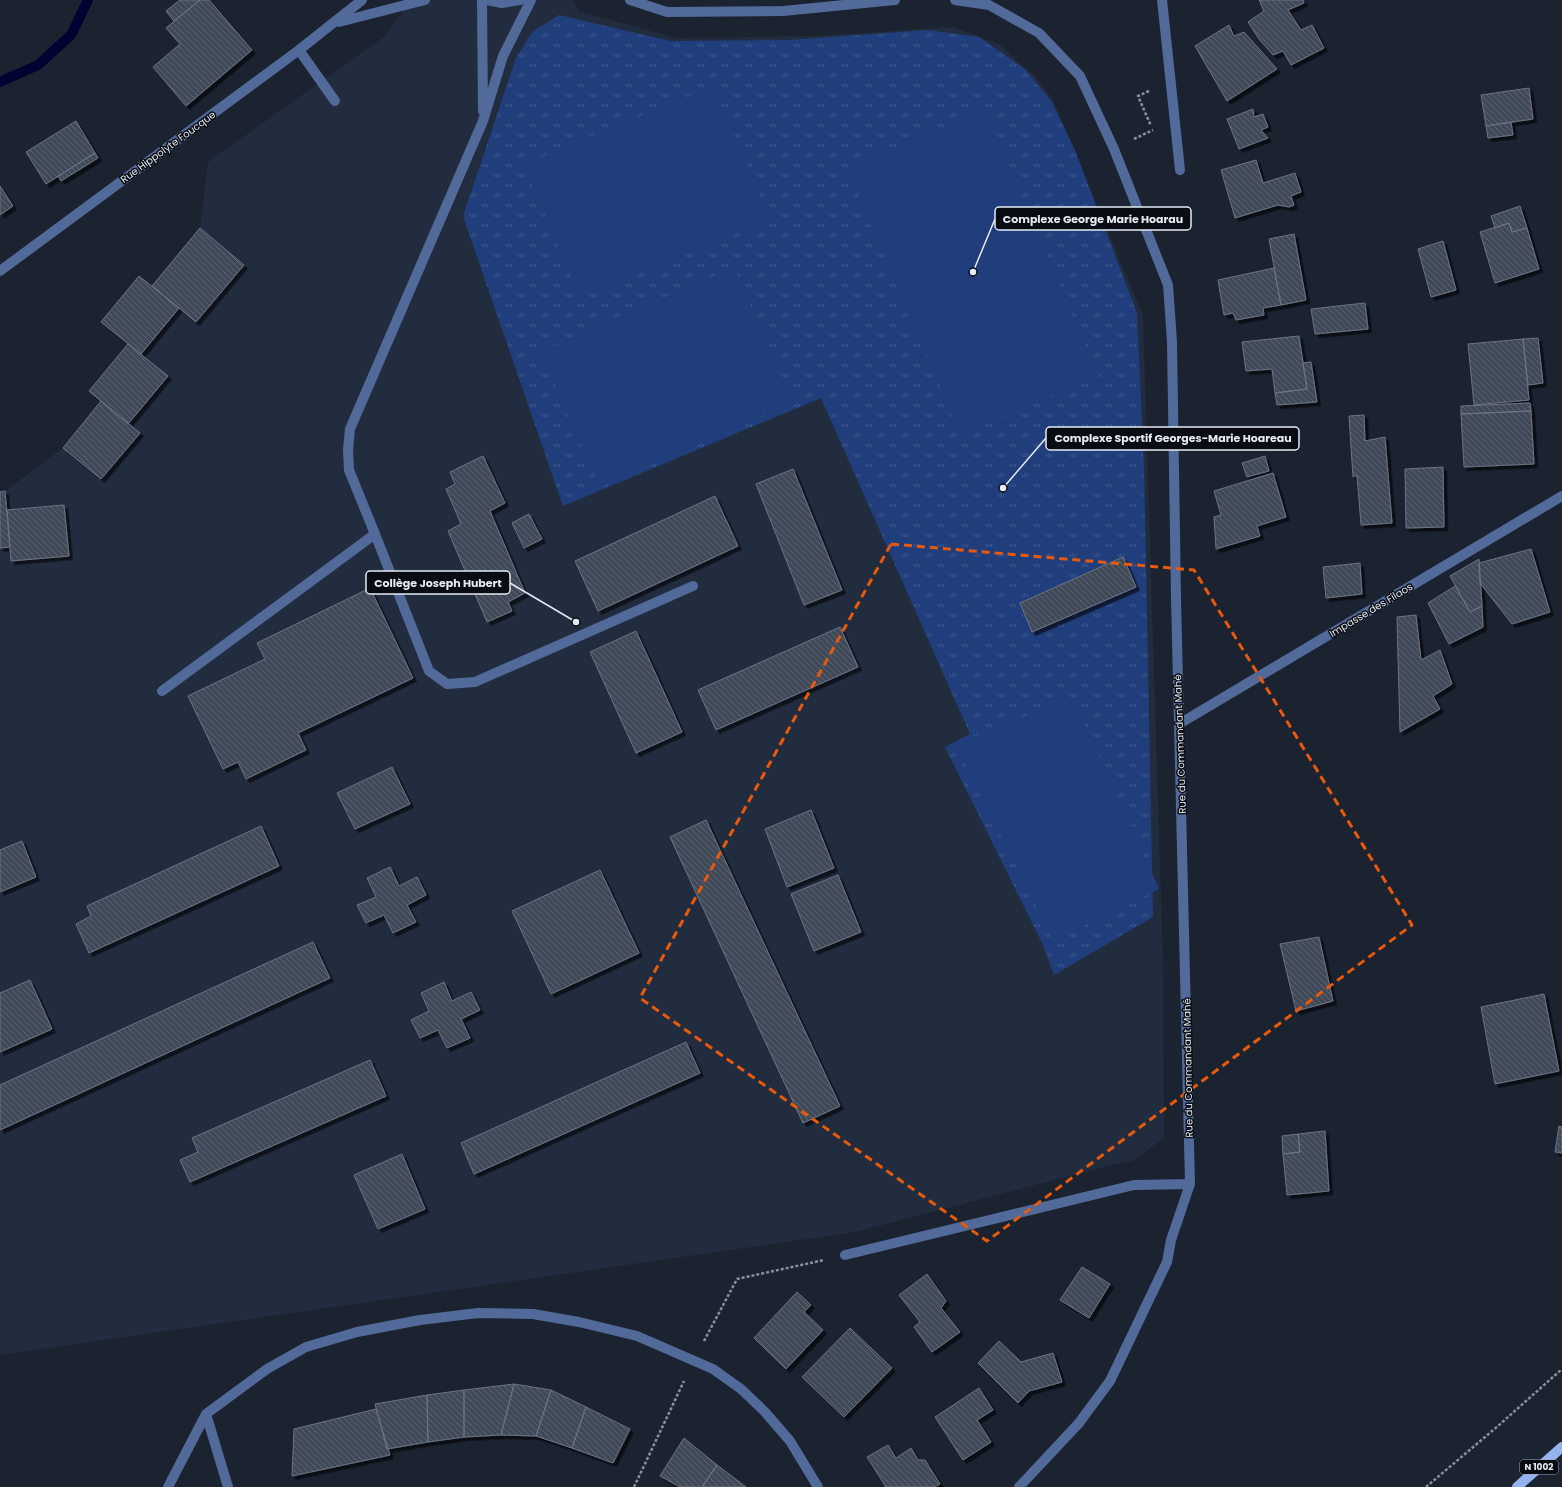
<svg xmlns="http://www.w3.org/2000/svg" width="1562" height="1487" font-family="Poppins,sans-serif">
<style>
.built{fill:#222c3f}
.grass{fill:url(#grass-tufts)}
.pitch{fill:#213e7c}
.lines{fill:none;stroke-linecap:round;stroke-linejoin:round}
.stream{stroke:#000232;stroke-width:10}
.building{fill:url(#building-back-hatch);stroke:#6b7485;filter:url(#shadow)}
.path{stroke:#8a909b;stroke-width:2.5;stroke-dasharray:3 2;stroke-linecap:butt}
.minor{stroke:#526a9a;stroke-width:10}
.major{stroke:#95b4ef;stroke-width:10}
.marked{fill:none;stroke:#e8590c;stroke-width:3;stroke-dasharray:8 5;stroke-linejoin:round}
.labels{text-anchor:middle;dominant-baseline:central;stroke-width:3;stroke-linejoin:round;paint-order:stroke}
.shield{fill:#090c12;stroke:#a3a8b0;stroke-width:1}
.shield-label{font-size:9px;font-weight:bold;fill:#e5ebf4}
.street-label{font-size:10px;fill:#e5ebf4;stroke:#090c12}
.leader{fill:none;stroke:#e5ebf4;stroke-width:1.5}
.callout-dot{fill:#e5ebf4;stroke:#090c12;stroke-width:1.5}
.callout{fill:#090c12;stroke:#e5ebf4;stroke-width:1.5}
.callout-label{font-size:11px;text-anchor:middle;font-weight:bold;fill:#e5ebf4}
</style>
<defs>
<pattern id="grass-tufts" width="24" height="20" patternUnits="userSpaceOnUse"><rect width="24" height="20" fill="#213e7c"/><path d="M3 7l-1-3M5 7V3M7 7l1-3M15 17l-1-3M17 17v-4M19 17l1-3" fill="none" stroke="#415a8f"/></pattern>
<pattern id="building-back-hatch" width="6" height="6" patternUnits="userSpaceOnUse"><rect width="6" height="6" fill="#414959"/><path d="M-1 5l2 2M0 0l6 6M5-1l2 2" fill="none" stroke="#5c6371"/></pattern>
<filter id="shadow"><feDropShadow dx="3.5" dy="3.5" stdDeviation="0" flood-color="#0009"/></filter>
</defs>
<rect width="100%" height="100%" fill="#1b2230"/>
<!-- built -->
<path class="built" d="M 411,0 L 573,0 L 579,11 L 676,38 L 814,36 L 953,27 L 999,44 L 1036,77 L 1052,98 L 1143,315 L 1163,962 L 1164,1138 L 1133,1161 L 1108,1166 L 856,1232 L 0,1355 L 0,492 L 5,491 L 63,448 L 101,402 L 89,391 L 128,344 L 101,322 L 139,276 L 152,286 L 200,228 L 208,162 L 385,36 Z"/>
<!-- grass -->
<path class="grass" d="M 559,15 L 670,41 L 790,40 L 927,30 L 979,37 L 1025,69 L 1052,102 L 1075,150 L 1137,313 L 1144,469 L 1153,917 L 1054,975 L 1042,943 L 945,747 L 970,734 L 821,398 L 563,506 L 463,216 L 516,58 L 532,32 Z"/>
<!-- pitch -->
<path class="pitch" d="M 714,86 L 769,220 L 580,298 L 524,164 Z
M 985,109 L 1098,376 L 960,434 L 847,168 Z
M 734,267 L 793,402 L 600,487 L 540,352 Z
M 1073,697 L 1159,889 L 1053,941 L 956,744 Z"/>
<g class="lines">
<!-- stream -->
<path class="stream" d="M 0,82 L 38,65 L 71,35 L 88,0"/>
</g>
<!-- building -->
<path class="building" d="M 180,0 L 200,0 L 174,21 L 166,11 Z
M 200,0 L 209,0 L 252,50 L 186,106 L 153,67 L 180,44 L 166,28 Z
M 1259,0 L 1303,0 L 1304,3 L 1288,10 L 1301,30 L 1312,25 L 1324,48 L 1291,65 L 1283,51 L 1273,55 L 1259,39 L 1248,22 L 1264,11 Z
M 1229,25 L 1234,36 L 1244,32 L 1277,69 L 1227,101 L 1195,46 Z
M 1529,88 L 1533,119 L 1486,126 L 1481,95 Z
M 1253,109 L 1254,117 L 1263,114 L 1268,127 L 1261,130 L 1268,138 L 1239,149 L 1227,119 Z
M 76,121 L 95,153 L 46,184 L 26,152 Z
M 1511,122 L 1513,135 L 1488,138 L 1486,126 Z
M 95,153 L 98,158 L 61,181 L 58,176 Z
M 1256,160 L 1263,183 L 1295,173 L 1301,192 L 1291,196 L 1294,205 L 1289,207 L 1278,205 L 1235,218 L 1221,170 Z
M 0,186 L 13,206 L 0,215 Z
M 1520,206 L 1527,228 L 1512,232 L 1509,223 L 1495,228 L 1491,216 Z
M 1509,223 L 1512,232 L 1527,228 L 1539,269 L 1495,283 L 1480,232 Z
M 200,228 L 244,265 L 196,322 L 152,286 Z
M 1294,234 L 1306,300 L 1281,305 L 1269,239 Z
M 1443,241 L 1456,290 L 1431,297 L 1418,249 Z
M 1274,268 L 1281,305 L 1263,308 L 1264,315 L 1236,320 L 1233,313 L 1224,315 L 1218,280 Z
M 139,276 L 179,308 L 141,354 L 101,322 Z
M 1365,303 L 1368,329 L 1315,334 L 1311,309 Z
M 1299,336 L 1307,389 L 1275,393 L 1272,369 L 1246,371 L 1242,342 Z
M 1538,338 L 1543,383 L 1528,385 L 1523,339 Z
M 1523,339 L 1529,400 L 1474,405 L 1468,344 Z
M 128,344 L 168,376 L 128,424 L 89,391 Z
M 1311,362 L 1317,402 L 1277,405 L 1275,393 L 1307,389 L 1303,363 Z
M 101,401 L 140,433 L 101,479 L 63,448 Z
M 1530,403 L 1531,411 L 1461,414 L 1461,406 Z
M 1531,411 L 1534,464 L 1464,467 L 1461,414 Z
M 1364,415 L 1365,441 L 1385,437 L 1392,523 L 1361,525 L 1357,475 L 1353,477 L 1349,416 Z
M 483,456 L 505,503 L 490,511 L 525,593 L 508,602 L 512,611 L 487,622 L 448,531 L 461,524 L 446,489 L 455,484 L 450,472 Z
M 1265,456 L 1269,471 L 1247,477 L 1242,463 Z
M 1443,467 L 1444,527 L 1406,528 L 1405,469 Z
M 793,469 L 842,590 L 804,605 L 756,484 Z
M 1273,473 L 1286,517 L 1257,526 L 1260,536 L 1216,549 L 1214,517 L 1221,515 L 1214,491 Z
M 5,491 L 10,547 L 0,548 L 0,492 Z
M 715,496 L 738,546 L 598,611 L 575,561 Z
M 64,505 L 69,556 L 11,561 L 7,510 Z
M 529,514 L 542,539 L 524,548 L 512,523 Z
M 1531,549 L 1550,612 L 1512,624 L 1480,583 L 1479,563 Z
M 1123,557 L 1136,587 L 1032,632 L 1020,603 Z
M 1479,559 L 1482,606 L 1470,612 L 1450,576 Z
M 1360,563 L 1362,594 L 1326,598 L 1323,567 Z
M 1455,586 L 1470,612 L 1482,606 L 1483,627 L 1449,644 L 1428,603 Z
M 370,588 L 413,678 L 298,733 L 306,750 L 246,779 L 238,762 L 223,769 L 188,696 L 265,659 L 257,643 Z
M 1416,615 L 1421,660 L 1440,650 L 1452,684 L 1433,696 L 1440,709 L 1400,732 L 1397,617 Z
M 840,627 L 858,667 L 716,730 L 698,690 Z
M 636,631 L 682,732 L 636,753 L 590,652 Z
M 392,767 L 410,804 L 355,829 L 337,793 Z
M 811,810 L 834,868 L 787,887 L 765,829 Z
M 706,820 L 840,1106 L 803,1123 L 670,837 Z
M 261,826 L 279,866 L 89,953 L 76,924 L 91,916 L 87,906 Z
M 22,841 L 36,877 L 0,892 L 0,850 Z
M 390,867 L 399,886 L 417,877 L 426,895 L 407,905 L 416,922 L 393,933 L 384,915 L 366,923 L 357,905 L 376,897 L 367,878 Z
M 600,870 L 639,953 L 551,994 L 512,911 Z
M 838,875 L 861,932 L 814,951 L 791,894 Z
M 1319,937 L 1333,1001 L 1296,1011 L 1280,944 Z
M 313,942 L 330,978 L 0,1130 L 0,1085 Z
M 30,980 L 52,1029 L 0,1052 L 0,993 Z
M 444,982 L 452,1001 L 471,992 L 480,1010 L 461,1019 L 470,1038 L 447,1048 L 438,1030 L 420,1038 L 411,1020 L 429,1011 L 421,993 Z
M 1544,994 L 1559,1071 L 1495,1084 L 1481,1007 Z
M 686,1042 L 700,1073 L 474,1174 L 461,1143 Z
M 370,1060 L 386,1096 L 190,1182 L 180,1160 L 198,1152 L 192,1138 Z
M 1559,1126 L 1562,1127 L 1562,1153 L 1555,1152 Z
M 1325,1131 L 1329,1191 L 1287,1195 L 1283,1154 L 1300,1152 L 1298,1134 Z
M 1298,1134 L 1300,1152 L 1283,1154 L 1282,1136 Z
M 402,1154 L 425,1209 L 378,1229 L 354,1175 Z
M 1082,1267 L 1110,1284 L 1089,1318 L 1060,1300 Z
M 927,1274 L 946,1301 L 941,1308 L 960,1332 L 932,1352 L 914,1327 L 920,1322 L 899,1295 Z
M 797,1292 L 811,1305 L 804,1312 L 823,1330 L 786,1369 L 754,1338 Z
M 850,1328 L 892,1368 L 844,1417 L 802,1377 Z
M 999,1341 L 1021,1362 L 1053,1353 L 1062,1382 L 1029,1391 L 1018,1403 L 978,1363 Z
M 514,1384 L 551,1390 L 536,1436 L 501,1435 Z
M 514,1384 L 501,1435 L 464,1437 L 464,1390 Z
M 979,1388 L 993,1410 L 977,1420 L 991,1442 L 963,1460 L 935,1417 Z
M 464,1390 L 464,1437 L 428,1442 L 427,1395 Z
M 551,1390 L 586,1407 L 572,1448 L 536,1436 Z
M 427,1395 L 428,1442 L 387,1449 L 375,1404 Z
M 586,1407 L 630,1429 L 613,1463 L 572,1448 Z
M 376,1409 L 390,1455 L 292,1476 L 294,1429 Z
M 684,1438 L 717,1465 L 702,1487 L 680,1487 L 660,1476 Z
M 888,1445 L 896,1458 L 911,1448 L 918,1460 L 925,1460 L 940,1484 L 934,1487 L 886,1487 L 867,1457 Z
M 717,1465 L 746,1487 L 702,1487 Z"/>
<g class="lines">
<!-- path -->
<path class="path" d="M 1149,91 L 1138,96 L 1151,126
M 1134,139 L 1153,130
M 704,1341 L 737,1279 L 824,1260
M 634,1487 L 684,1381
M 1426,1487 L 1498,1426 L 1562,1369"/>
<!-- minor -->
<path class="minor" d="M 482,0 L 483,111
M 487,0 L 502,3 L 520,0
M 630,0 L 667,12 L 783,11 L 895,0
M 955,0 L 989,5 L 1039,33 L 1080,76 L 1114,149 L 1168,285 L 1172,342 L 1176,598 L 1190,1184 L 1171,1240 L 1167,1262 L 1110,1381 L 1079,1423 L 1019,1487
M 1162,0 L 1180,170
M 339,22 L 425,0
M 299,50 L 335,101
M 0,271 L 299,50 L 362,0
M 375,534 L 429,671 L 447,684 L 475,682 L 693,586
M 162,691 L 375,534 L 349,470 L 348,450 L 350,429 L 483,121 L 503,56 L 531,0
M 1179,724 L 1562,496
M 845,1255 L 1134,1185 L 1190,1184
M 168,1487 L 206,1414
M 228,1487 L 206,1414 L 267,1369 L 306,1347 L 357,1332 L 420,1320 L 478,1313 L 533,1314 L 579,1322 L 637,1336 L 713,1369 L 741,1389 L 765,1412 L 790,1441 L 818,1487"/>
<!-- major -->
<path class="major" d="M 1517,1487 L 1562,1447"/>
</g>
<!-- marked area -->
<path class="marked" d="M 891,544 L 1194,570 L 1412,925 L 987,1241 L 640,998 Z"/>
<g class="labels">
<!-- shield labels -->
<rect class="shield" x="1520" y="1460" width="38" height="14" rx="3"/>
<g class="shield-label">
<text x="1539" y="1467">N 1002</text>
</g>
<!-- street labels -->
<g class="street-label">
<text transform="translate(168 147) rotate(-36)">Rue Hippolyte Foucque</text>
<text transform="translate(1371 610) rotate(-31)">Impasse des Filaos</text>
<text transform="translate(1180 744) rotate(-92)">Rue du Commandant Mahé</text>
<text transform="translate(1188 1068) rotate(-91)">Rue du Commandant Mahé</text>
</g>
</g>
<!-- callouts -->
<path class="leader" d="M973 272L995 219M1003 488L1046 438M576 622L510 583"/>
<g class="callout-dot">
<circle cx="973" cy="272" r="4"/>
<circle cx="1003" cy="488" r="4"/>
<circle cx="576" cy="622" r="4"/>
</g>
<g class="callout">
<rect x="995" y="207" width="196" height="23" rx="4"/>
<rect x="1046" y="427" width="253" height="23" rx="4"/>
<rect x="366" y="571" width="144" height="23" rx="4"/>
</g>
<g class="callout-label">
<text x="1093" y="223">Complexe George Marie Hoarau</text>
<text x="1173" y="442">Complexe Sportif Georges-Marie Hoareau</text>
<text x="438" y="587">Collège Joseph Hubert</text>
</g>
</svg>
